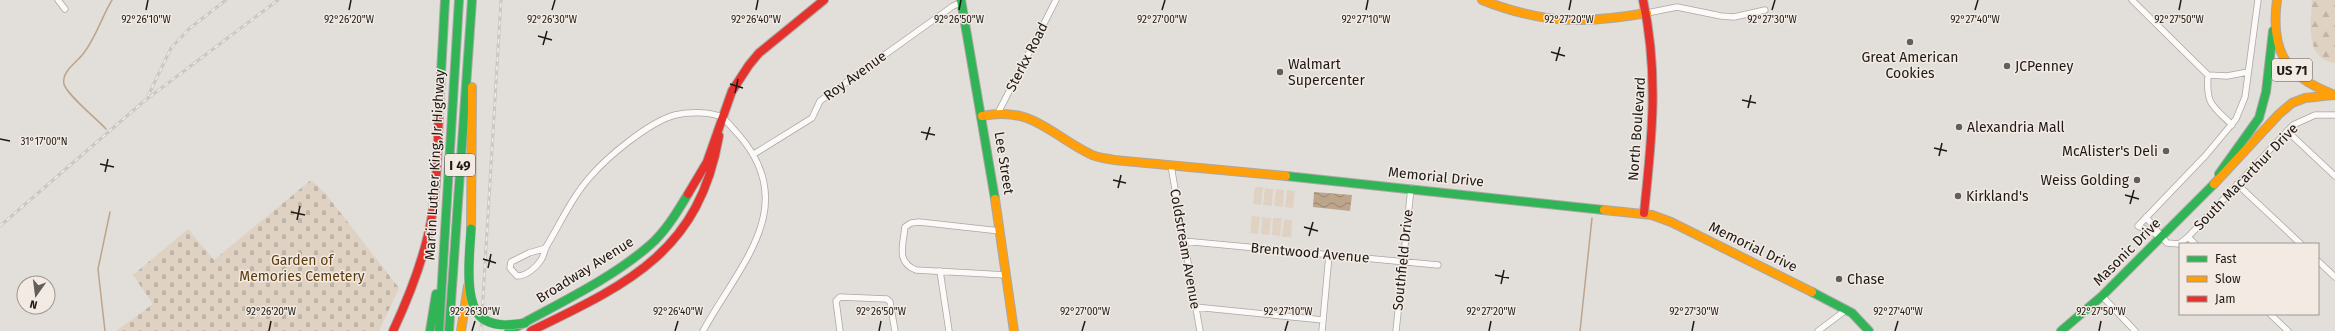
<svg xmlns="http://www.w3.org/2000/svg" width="2335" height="331" font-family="'Fira Sans',sans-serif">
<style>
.green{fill:#dfd2c3}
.forest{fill:url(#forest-firs)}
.cemetery{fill:url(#cemetery-stones)}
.water{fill:url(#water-waves)}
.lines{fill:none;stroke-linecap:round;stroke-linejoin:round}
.stream{stroke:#bca58a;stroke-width:1.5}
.street-casing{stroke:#aaa7a4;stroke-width:7}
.fast-casing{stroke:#aaa7a4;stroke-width:10}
.slow-casing{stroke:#aaa7a4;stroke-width:10}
.jam-casing{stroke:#aaa7a4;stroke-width:10}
.street{stroke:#fbfaf9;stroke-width:5.5}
.fast{stroke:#30b455;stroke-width:8}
.slow{stroke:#ff9f0a;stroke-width:8}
.jam{stroke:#e5322d;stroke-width:8}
.rail-casing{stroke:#c9c8c6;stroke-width:3}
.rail{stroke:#f3ebe3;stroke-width:1.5;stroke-dasharray:4.5;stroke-linecap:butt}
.fast-bridge-casing{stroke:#bfbcba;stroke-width:10;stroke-linecap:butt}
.fast-bridge{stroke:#30b455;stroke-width:9}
.ticks{fill:none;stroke:#1c1916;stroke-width:1.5}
.poi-dot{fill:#615e5b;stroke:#f3ebe3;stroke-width:1.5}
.labels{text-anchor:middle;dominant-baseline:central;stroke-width:3;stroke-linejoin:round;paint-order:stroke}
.shield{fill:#f3ebe3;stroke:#5c5854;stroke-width:1}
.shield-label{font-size:13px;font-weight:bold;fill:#1c1916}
.street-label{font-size:14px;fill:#1c1916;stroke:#f3ebe3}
.poi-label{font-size:14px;fill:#1c1916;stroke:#f3ebe3;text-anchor:start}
.park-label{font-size:14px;fill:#5c3c0c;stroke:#f3ebe3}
.ticks-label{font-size:10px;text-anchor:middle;fill:#1c1916;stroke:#f3ebe3;stroke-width:3;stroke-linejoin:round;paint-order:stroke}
</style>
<defs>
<pattern id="forest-firs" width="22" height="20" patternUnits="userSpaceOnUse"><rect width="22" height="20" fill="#dfd2c3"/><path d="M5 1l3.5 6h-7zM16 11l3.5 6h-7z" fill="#bfb4a7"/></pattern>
<pattern id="cemetery-stones" width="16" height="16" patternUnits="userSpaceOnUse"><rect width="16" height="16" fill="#dfd2c3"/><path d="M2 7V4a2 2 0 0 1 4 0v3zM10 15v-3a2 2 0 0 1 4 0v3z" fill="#bfb4a7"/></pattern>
<pattern id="water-waves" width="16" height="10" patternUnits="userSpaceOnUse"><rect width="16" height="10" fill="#bca58a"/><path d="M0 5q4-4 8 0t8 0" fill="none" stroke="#988670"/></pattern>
</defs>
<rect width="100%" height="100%" fill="#e2deda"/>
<!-- green -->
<path class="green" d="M 1255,187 L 1263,187 L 1261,205 L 1253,204 Z
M 1265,188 L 1273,189 L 1272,206 L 1263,205 Z
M 1276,189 L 1284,190 L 1283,207 L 1274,206 Z
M 1287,190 L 1295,191 L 1293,208 L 1285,207 Z
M 1252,216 L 1260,217 L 1258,234 L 1250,233 Z
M 1262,217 L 1271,218 L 1269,235 L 1261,234 Z
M 1273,218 L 1282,218 L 1280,236 L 1272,235 Z
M 1284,219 L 1292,220 L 1291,237 L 1282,237 Z"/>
<!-- forest -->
<path class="forest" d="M 2312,0 L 2335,0 L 2335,63 C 2304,59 2311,22 2312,0 Z"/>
<!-- cemetery -->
<path class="cemetery" d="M 311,180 L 325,193 L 399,288 L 379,331 L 116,331 L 153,304 L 133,275 L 188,229 L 214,260 Z"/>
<!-- water -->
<path class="water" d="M 1314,192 L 1352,195 L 1350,211 L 1313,207 Z"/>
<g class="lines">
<!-- stream -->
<path class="stream" d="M 106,129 C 97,119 67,95 64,84 C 61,72 76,63 83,54 C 96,38 101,18 112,0
M 105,331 L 98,269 L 110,212
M 1580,331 L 1592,218"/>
<defs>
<path id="street" d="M 58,0 L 65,9
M 2132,0 L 2208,75 L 2227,76 L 2248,72
M 1647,13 L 1677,7 L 1721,16 L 1734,17 L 1765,10
M 2208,75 C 2206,105 2212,105 2232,125
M 998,113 L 1056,0
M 2287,131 L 2335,176
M 754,154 L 812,118 L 820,101 L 953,6 L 962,2
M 1171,166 L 1200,331
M 2237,184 L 2301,244
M 2146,217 L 2167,243 L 2179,244 L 2188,237 L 2293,125 L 2315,115 L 2335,115
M 1000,231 L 919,222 L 911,223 L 905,227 C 903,246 896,262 916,270 L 1006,275
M 2162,237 L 2138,226 L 2206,155 L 2236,119 L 2245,97 L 2258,0
M 2188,237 L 2195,244
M 1183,241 L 1438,265
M 546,248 L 529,253 L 511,262 L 510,268 L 517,276 C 526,276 536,268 541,260 C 544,256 544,251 546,247 C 560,224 572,197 590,177 C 607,157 649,122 675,115 C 687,112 712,111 723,118 C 728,122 733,129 738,134 C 802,206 739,265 703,331
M 2318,261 L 2335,277
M 940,271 L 949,331
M 2102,296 L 2135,331
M 1195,307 L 1323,320
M 2270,314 L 2288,331
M 840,331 L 836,301 L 840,297 L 887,299 L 890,302 L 895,331
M 1322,331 L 1329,255
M 1396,331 L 1411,188
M 1818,331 L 1846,310"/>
<path id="fast" d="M 961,0 L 995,199
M 440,92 L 445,0
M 2219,174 L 2259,118 L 2266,92 L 2273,31
M 1286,176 L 1604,210
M 1812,292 L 1852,313 L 1869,331
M 430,331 L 436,294
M 439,331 L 459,0
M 449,331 L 472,0
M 509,331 C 555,305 610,280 650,245 C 666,231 677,212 688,194
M 2061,331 L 2102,296 L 2214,184"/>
<path id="slow" d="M 1482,0 C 1543,24 1583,24 1647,13
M 2277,0 C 2270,51 2286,77 2335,95
M 982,116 C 1033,106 1049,134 1090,154 C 1097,158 1106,158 1114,160 L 1286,176
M 2214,184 L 2279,114 L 2292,103 L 2305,98 L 2333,95
M 995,199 L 1014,331
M 1604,210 L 1652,215 L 1671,222 L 1812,292
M 471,229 L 472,87
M 461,331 L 468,286"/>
<path id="jam" d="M 1643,0 C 1659,73 1652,139 1644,213
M 688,194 L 707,162 L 732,91 L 749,65 L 759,53 L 824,0
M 393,331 C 408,299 421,266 429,231 C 439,186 437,138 440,92
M 531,331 C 628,284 699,252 719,136"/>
</defs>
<!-- street casing -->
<use href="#street" class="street-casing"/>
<!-- fast casing -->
<use href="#fast" class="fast-casing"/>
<!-- slow casing -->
<use href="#slow" class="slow-casing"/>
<!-- jam casing -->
<use href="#jam" class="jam-casing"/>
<!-- street -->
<use href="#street" class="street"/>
<!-- fast -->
<use href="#fast" class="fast"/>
<!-- slow -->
<use href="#slow" class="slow"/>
<!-- jam -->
<use href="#jam" class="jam"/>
<defs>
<path id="rail" d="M 148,96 L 171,48 L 190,28 L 226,0
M 0,226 L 143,102 L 278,0
M 481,331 L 501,0"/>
</defs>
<!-- rail casing -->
<use href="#rail" class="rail-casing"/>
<!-- rail -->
<use href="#rail" class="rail"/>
<defs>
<path id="fast-bridge" d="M 471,229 C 470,252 462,308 485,320 C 497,327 512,325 525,323"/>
</defs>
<!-- fast-bridge casing -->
<use href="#fast-bridge" class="fast-bridge-casing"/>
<!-- fast-bridge -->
<use href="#fast-bridge" class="fast-bridge"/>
</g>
<!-- ticks -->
<path class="ticks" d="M 146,10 L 148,0M 349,10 L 351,0M 552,10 L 555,0M 756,10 L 758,0M 959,10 L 961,0M 1162,10 L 1165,0M 1366,10 L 1368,0M 1569,10 L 1571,0M 1772,10 L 1775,0M 1975,10 L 1978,0M 2179,10 L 2181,0M 538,36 L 552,40M 543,45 L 547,31M 1551,52 L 1565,56M 1556,61 L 1560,47M 730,84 L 743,88M 735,93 L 738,79M 1742,100 L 1756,103M 1748,108 L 1751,95M 921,132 L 935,135M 0,139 L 10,141M 926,140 L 930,127M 1934,148 L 1947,151M 1939,156 L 1942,143M 100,164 L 114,167M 105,172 L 108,159M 1113,180 L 1126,183M 1118,188 L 1121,175M 2125,195 L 2139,199M 2130,204 L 2134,190M 291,212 L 305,215M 297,220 L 300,206M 1304,227 L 1318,231M 1309,236 L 1313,222M 483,259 L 496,263M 488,268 L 491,254M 1495,275 L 1509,278M 1501,284 L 1504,270M 269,331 L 271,321M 472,331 L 475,321M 675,331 L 678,321M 879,331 L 881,321M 1082,331 L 1085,321M 1285,331 L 1288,321M 1489,331 L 1491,321M 1692,331 L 1694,321M 1895,331 L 1898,321M 2099,331 L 2101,321"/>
<!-- markers -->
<g class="poi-dot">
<circle cx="1910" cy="42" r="4"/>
<circle cx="2007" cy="66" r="4"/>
<circle cx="1280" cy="72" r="4"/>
<circle cx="1959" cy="127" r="4"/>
<circle cx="2166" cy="151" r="4"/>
<circle cx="2137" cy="180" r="4"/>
<circle cx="1958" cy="196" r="4"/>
<circle cx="1839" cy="279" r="4"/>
</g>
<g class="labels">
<!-- shield labels -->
<g class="shield">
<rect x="2272" y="59" width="40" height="22" rx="3"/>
<rect x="445" y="154" width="30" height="22" rx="3"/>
</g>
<g class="shield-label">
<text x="2292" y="70">US 71</text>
<text x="460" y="165">I 49</text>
</g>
<!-- street labels -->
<g class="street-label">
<text transform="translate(1027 57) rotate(-63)">Sterkx Road</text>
<text transform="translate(855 76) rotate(-36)">Roy Avenue</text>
<text transform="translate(1637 129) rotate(-86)">North Boulevard</text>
<text transform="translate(1004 163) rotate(81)">Lee Street</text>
<text transform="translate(435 165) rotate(-87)">Martin Luther King, Jr Highway</text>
<text transform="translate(1436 177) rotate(6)">Memorial Drive</text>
<text transform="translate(2246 177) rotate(-46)">South Macarthur Drive</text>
<text transform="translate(1753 247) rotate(26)">Memorial Drive</text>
<text transform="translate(1185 249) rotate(80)">Coldstream Avenue</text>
<text transform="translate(2127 252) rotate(-45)">Masonic Drive</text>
<text transform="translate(1310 253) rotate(5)">Brentwood Avenue</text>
<text transform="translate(1403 260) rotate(-84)">Southfield Drive</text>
<text transform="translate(585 270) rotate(-32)">Broadway Avenue</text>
</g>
<!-- poi labels -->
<g class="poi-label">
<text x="1910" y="57" text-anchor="middle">Great American<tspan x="1910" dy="16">Cookies</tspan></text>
<text x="1288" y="64">Walmart<tspan x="1288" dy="16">Supercenter</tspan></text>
<text x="2015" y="66">JCPenney</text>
<text x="1967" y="127">Alexandria Mall</text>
<text x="2158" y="151" text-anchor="end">McAlister's Deli</text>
<text x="2129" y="180" text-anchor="end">Weiss Golding</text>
<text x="1966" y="196">Kirkland's</text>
<text x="1847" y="279">Chase</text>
</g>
<!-- park labels -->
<g class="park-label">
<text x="302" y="260">Garden of<tspan x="302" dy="16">Memories Cemetery</tspan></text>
</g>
</g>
<g class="ticks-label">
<text x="1162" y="23">92°27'00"W</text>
<text x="1366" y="23">92°27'10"W</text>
<text x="1569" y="23">92°27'20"W</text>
<text x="1975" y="23">92°27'40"W</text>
<text x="2179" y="23">92°27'50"W</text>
<text x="146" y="23">92°26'10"W</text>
<text x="349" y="23">92°26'20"W</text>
<text x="552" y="23">92°26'30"W</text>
<text x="756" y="23">92°26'40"W</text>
<text x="959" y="23">92°26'50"W</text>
<text x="1772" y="23">92°27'30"W</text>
<text x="44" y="145">31°17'00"N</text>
<text x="271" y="315">92°26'20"W</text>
<text x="475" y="315">92°26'30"W</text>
<text x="678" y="315">92°26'40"W</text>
<text x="881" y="315">92°26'50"W</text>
<text x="1085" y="315">92°27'00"W</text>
<text x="1288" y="315">92°27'10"W</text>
<text x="1491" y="315">92°27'20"W</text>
<text x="1694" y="315">92°27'30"W</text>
<text x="1898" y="315">92°27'40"W</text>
<text x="2101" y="315">92°27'50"W</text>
</g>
<!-- legend -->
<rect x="2179" y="243" width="140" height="72" fill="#f3ebe3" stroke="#9d9791"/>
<rect x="2187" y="256" width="20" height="6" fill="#30b455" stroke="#9d9791"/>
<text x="2215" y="263" font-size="12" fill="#1c1916">Fast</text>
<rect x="2187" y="276" width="20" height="6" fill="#ff9f0a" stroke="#9d9791"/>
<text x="2215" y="283" font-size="12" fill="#1c1916">Slow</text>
<rect x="2187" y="296" width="20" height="6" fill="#e5322d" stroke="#9d9791"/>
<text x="2215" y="303" font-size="12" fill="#1c1916">Jam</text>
<!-- north arrow -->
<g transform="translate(36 295) rotate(194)"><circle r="19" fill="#f3ebe3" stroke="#9d9791"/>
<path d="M0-3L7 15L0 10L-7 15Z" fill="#615e5b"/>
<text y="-6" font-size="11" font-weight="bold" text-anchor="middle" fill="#1c1916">N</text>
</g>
</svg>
